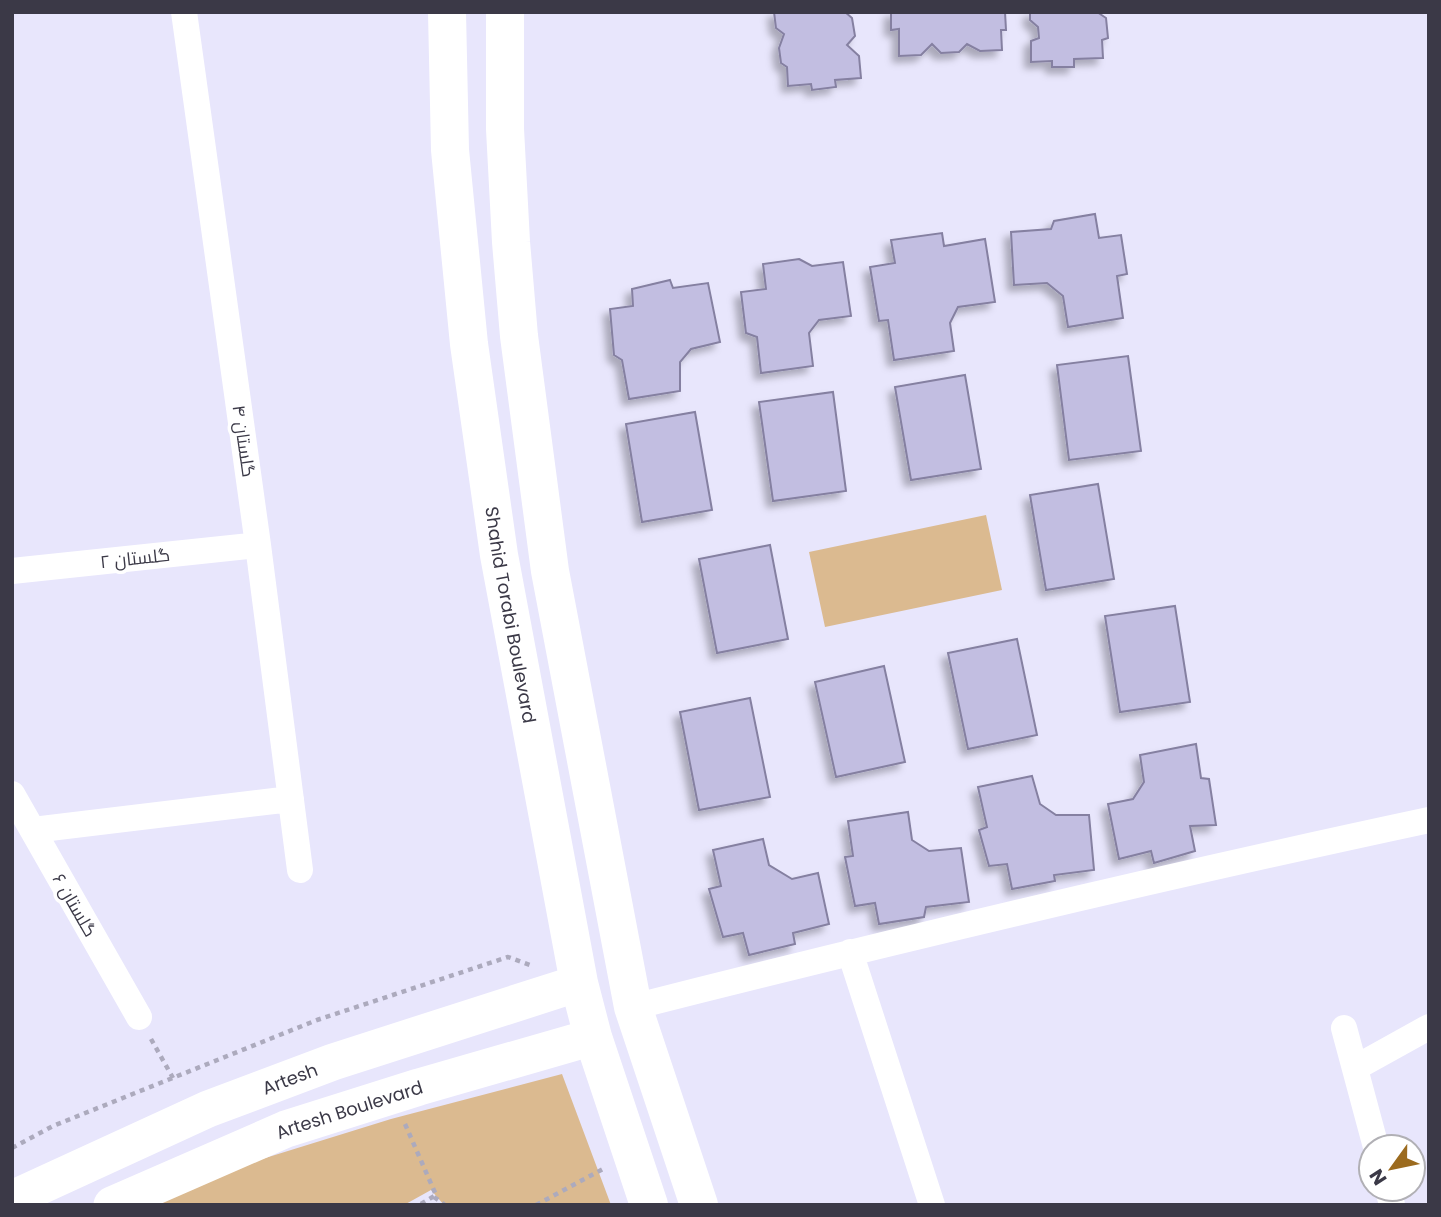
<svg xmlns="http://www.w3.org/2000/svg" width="1441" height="1217" font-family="Poppins,Cairo,sans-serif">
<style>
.green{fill:#dbba90}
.building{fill:#c2bee1;stroke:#8580a1;stroke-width:2;filter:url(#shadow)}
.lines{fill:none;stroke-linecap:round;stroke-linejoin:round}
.path{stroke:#acaabd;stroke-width:4.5;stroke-dasharray:5 5;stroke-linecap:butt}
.street{stroke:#fff;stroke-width:26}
.secondary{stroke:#fff;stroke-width:37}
.primary{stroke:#fff;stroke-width:38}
.labels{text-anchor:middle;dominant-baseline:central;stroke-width:7;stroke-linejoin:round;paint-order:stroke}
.street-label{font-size:18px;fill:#3b3947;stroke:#fff}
</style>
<defs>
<filter id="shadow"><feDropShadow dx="-6" dy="6" stdDeviation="3.5" flood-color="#0004"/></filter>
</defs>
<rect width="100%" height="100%" fill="#e8e6fc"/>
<!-- green -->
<path class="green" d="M 986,515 L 1002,590 L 825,627 L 809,552 Z
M 562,1074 L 611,1205 L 444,1205 L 431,1190 L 404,1205 L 152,1205 L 246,1164 L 391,1119 Z"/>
<!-- building -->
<path class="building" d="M 774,12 L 845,12 L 852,18 L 855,36 L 847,45 L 859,56 L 861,78 L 835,80 L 836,87 L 812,90 L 811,84 L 788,86 L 787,67 L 781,63 L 779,48 L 784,34 L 776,28 Z
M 891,12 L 1005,12 L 1006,30 L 1001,30 L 1002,50 L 980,51 L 967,44 L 959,52 L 941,53 L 932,44 L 921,55 L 899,56 L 899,29 L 891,30 Z
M 1030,12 L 1097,12 L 1106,18 L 1108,38 L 1102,40 L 1103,58 L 1074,59 L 1074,67 L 1052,67 L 1052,61 L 1031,62 L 1031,41 L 1039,38 L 1038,27 L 1030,20 Z
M 1095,214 L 1099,238 L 1121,235 L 1127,274 L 1117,276 L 1123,318 L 1068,327 L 1063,296 L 1047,283 L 1014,285 L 1011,232 L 1051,229 L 1054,221 Z
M 942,233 L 944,246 L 985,239 L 995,302 L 958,307 L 950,323 L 954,351 L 894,360 L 888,320 L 879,321 L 870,267 L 895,263 L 891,240 Z
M 799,259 L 812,266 L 843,262 L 851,316 L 819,320 L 809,333 L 813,366 L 761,373 L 757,337 L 746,333 L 741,292 L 766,289 L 763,264 Z
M 670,280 L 673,288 L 708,283 L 720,342 L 691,349 L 680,362 L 680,391 L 629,399 L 622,360 L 614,355 L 610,309 L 633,306 L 632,289 Z
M 1128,356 L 1141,451 L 1069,460 L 1057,365 Z
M 965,375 L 981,469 L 911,480 L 895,387 Z
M 833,392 L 846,491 L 773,501 L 759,402 Z
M 695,412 L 712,510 L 642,522 L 626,424 Z
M 1098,484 L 1114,579 L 1046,590 L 1030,495 Z
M 770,545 L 788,639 L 717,653 L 699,559 Z
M 1175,606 L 1190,702 L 1120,712 L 1105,616 Z
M 1017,639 L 1037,735 L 968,749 L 948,653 Z
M 884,666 L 905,762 L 836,777 L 815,682 Z
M 750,698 L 770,797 L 699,810 L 680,712 Z
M 1196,744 L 1201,778 L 1209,779 L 1216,825 L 1190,826 L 1195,851 L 1154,863 L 1151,851 L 1119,859 L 1108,804 L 1133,799 L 1144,782 L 1140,755 Z
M 1032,776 L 1040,804 L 1056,815 L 1089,815 L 1094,870 L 1054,875 L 1055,881 L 1012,889 L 1007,864 L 989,866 L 979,830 L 987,827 L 978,787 Z
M 908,812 L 912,840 L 929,851 L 961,848 L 969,902 L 926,907 L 924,917 L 879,924 L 875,903 L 855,906 L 845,857 L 853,856 L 848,821 Z
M 763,839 L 769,865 L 792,879 L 818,873 L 829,924 L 793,933 L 795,944 L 749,955 L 743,933 L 723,937 L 709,889 L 721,886 L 713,850 Z"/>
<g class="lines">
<!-- path -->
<path class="path" d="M 151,1039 L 173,1078
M 405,1124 L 436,1195 L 419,1205
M 12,1148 L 53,1126 L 317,1020 L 508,957 L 530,965
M 434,1197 L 445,1205
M 536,1205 L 603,1169"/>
<!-- street -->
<path class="street" d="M 184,12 L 258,545 L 300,870
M 12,571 L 258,545
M 12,794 L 139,1017
M 33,830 L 291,799
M 850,952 L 932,1205
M 633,1007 C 898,940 1162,877 1429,820
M 1344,1028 L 1376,1147
M 1355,1068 L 1429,1027
M 1388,1189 L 1392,1205"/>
<!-- secondary -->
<g class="secondary">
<path id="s1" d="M 12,1199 L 208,1109 L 333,1062 L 579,983"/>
<path id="s2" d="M 112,1205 L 286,1129 L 419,1087 L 593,1037"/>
</g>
<!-- primary -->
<g class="primary">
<path id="s3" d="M 447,12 L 450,150 L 469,344 L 499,555 L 579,983 L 593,1037 L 649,1205"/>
<path d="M 505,12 L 505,129 L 511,242 L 519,336 L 550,571 L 633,1007 L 699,1205"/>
</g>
</g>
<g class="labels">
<!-- street labels -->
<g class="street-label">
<text transform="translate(244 441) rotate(82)">گلستان ۴</text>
<text transform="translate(135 558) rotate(-6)">گلستان ۲</text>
<text stroke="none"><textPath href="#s3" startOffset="607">Shahid Torabi Boulevard</textPath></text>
<text transform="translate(75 905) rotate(60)">گلستان ۶</text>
<text stroke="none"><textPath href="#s1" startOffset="303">Artesh</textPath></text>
<text stroke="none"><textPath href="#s2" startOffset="256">Artesh Boulevard</textPath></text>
</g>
</g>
<!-- border -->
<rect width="1441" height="1217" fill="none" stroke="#3b3947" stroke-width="28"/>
<!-- north arrow -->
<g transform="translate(1392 1168) rotate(237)"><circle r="33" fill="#ffffff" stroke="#b1b0b5" stroke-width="2"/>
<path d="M0-5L12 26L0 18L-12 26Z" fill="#9c6b1f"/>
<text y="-10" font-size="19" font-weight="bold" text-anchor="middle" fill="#3b3947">N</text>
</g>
</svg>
